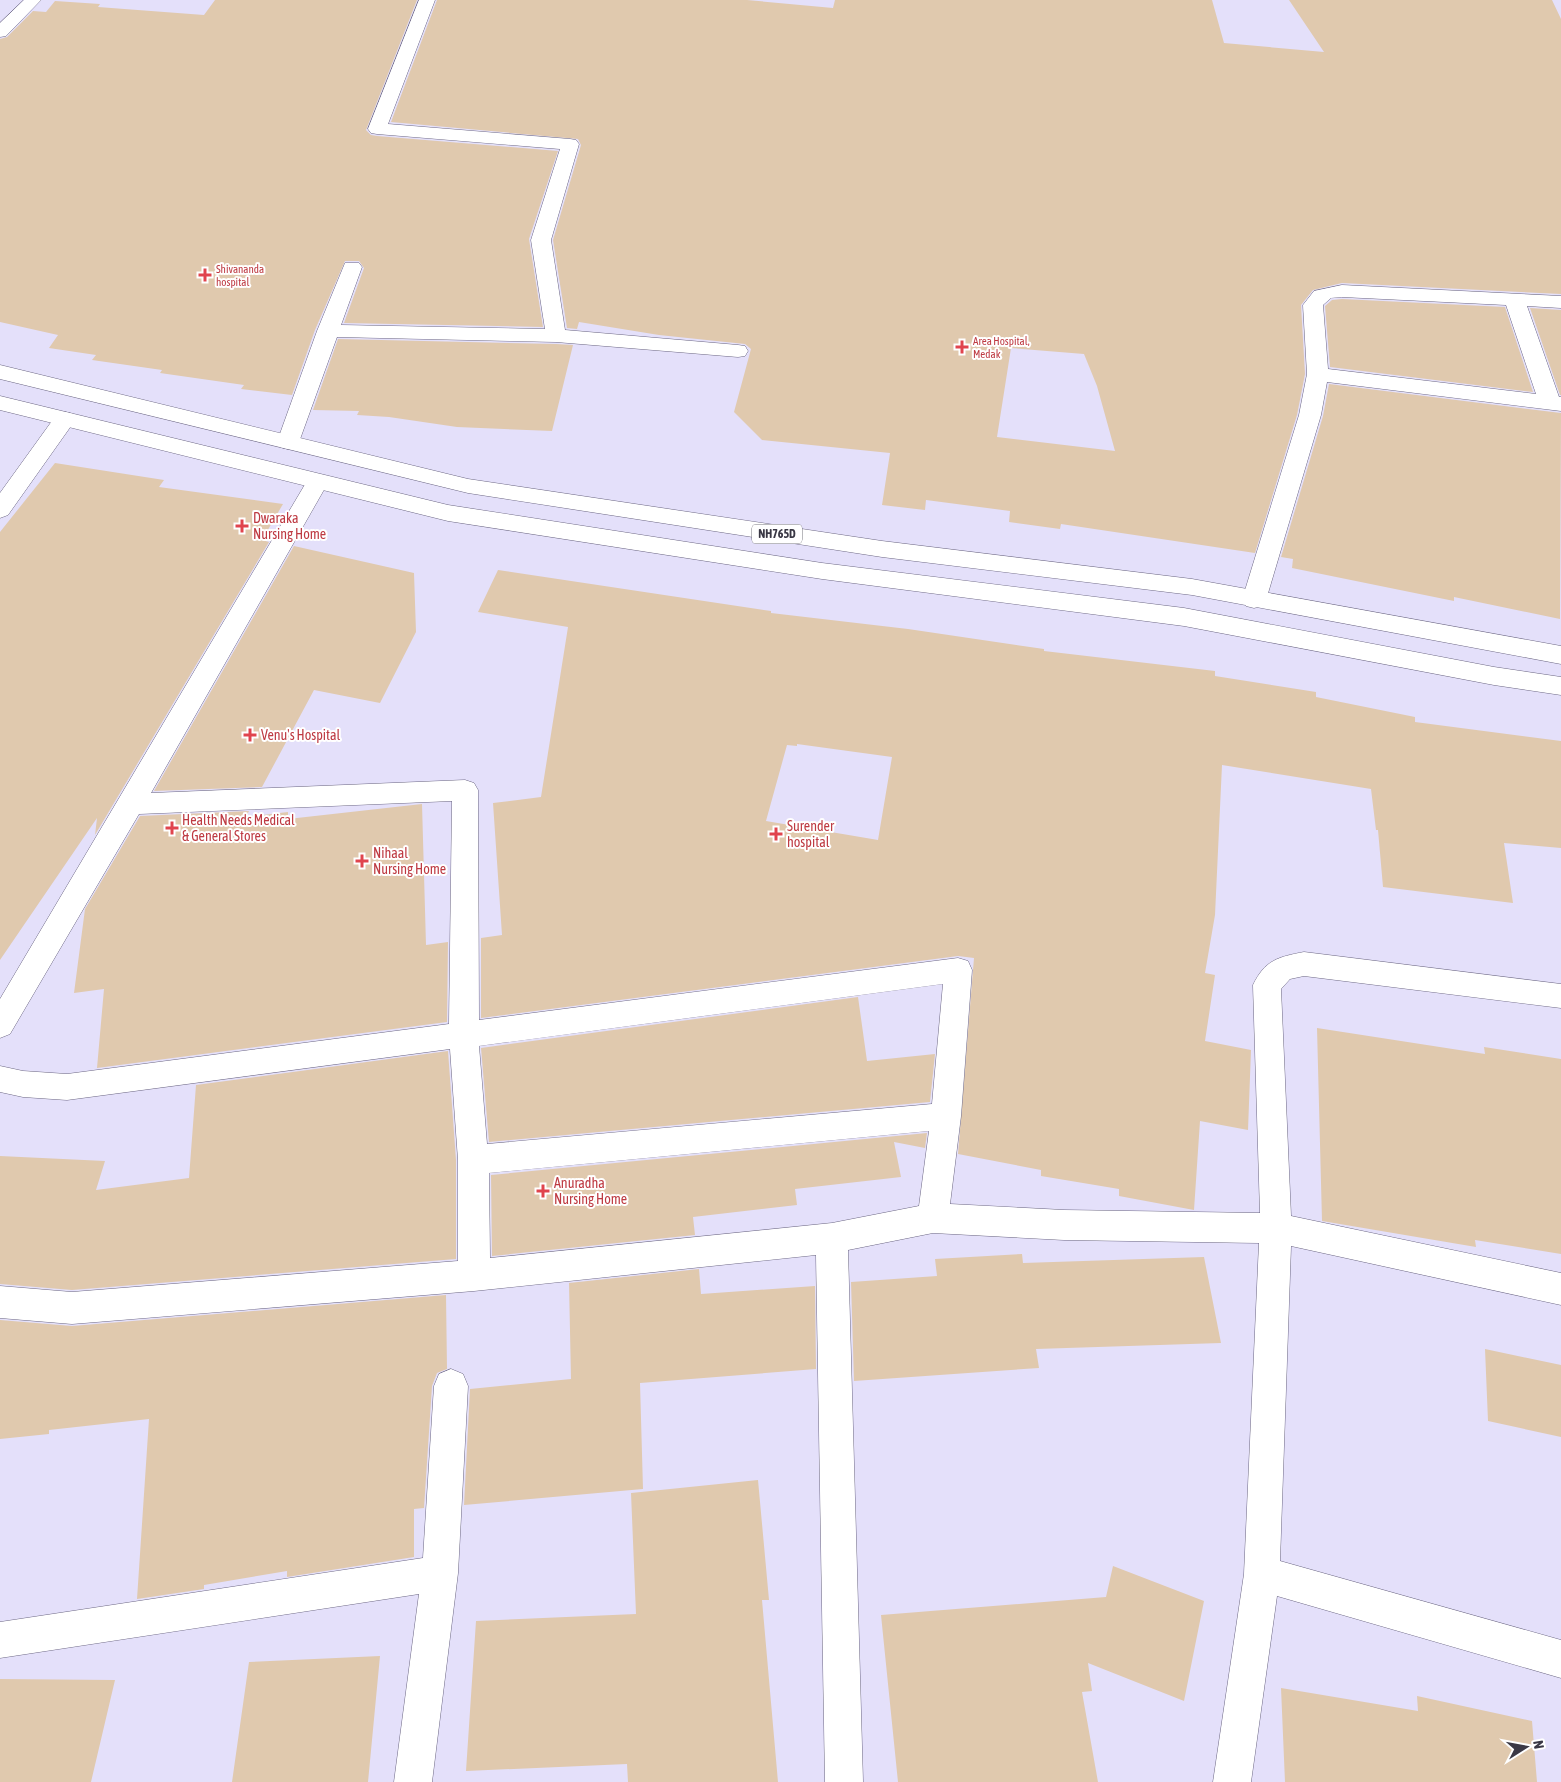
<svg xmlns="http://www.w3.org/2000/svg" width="1561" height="1782" font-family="'Asap Condensed',sans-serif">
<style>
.building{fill:#e0c9ae;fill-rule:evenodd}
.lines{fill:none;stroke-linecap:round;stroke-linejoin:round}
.street-casing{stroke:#6c6783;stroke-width:1}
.highway-casing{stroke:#6c6783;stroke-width:1}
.street{fill:#fff;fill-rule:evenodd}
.highway{fill:#fff;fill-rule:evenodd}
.health-dot{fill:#e0444e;stroke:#fff;stroke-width:2}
.labels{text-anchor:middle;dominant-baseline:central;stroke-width:4;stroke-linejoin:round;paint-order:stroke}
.far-health-label{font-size:11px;fill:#be3a42;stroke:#fff;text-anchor:start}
.shield{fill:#fff;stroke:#75747d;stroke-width:1}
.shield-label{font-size:12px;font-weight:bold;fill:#3a3845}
.health-label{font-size:14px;fill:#be3a42;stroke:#fff;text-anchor:start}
</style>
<rect width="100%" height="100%" fill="#e4e0fa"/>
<!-- building -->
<path class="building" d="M 215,0 L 417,0 L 366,130 L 371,135 L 377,136 L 558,151 L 529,239 L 543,327 L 344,323 L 364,268 L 359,261 L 345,261 L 315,330 L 292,395 L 241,389 L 244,385 L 160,373 L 162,370 L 92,360 L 96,355 L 49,348 L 58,335 L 0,322 L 0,39 L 7,37 L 33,11 L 46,12 L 55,1 L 100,4 L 98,7 L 204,15 Z
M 437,0 L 747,0 L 833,8 L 835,0 L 1212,0 L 1224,43 L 1324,52 L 1289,0 L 1552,0 L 1561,19 L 1561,294 L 1342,283 L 1313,290 L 1301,305 L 1305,374 L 1297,415 L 1255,553 L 1061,524 L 1060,529 L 1009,522 L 1010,511 L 926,500 L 925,510 L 882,505 L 890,453 L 762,440 L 734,412 L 751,349 L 745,344 L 659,335 L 579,322 L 577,329 L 567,328 L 553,240 L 581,145 L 578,139 L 391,122 ZM 1011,348 L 1084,354 L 1097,386 L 1115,451 L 997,437 Z
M 1342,299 L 1505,307 L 1533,392 L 1330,367 L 1325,306 L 1332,300 Z
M 1530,308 L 1561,310 L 1561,395 L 1560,395 Z
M 338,339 L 556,344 L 573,345 L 552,431 L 457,427 L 389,417 L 357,415 L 359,411 L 313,410 Z
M 1329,384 L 1561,413 L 1560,619 L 1454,597 L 1454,601 L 1292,568 L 1293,559 L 1281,557 L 1323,416 Z
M 55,463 L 164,480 L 159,487 L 283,504 L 262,540 L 269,542 L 95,835 L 97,818 L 0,960 L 0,532 Z
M 294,546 L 414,573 L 416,632 L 380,703 L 314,690 L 262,787 L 154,791 Z
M 498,570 L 771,611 L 771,613 L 908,629 L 1044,649 L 1044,651 L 1215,671 L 1215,676 L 1316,692 L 1316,697 L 1415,717 L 1415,722 L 1561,741 L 1561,848 L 1504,843 L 1513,903 L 1383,887 L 1378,830 L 1376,830 L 1371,789 L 1222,765 L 1215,915 L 1205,973 L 1215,975 L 1205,1041 L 1251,1050 L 1248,1130 L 1200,1121 L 1194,1210 L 1119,1196 L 1119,1189 L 1041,1176 L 1041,1170 L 958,1154 L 974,958 L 958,956 L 481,1018 L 481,938 L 502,935 L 493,803 L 541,797 L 568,627 L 478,612 ZM 797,744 L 892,757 L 878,840 L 766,821 L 787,745 L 797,746 Z
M 422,804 L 426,945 L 448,942 L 447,1022 L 97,1068 L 104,989 L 74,993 L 85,909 L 140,816 L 249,811 L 246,817 L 288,812 L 288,819 Z
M 858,997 L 867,1061 L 935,1054 L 930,1102 L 489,1142 L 481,1048 Z
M 1317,1028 L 1485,1054 L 1484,1047 L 1561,1059 L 1561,1254 L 1475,1240 L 1476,1247 L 1322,1221 Z
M 448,1051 L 456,1160 L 456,1259 L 72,1290 L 0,1284 L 0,1156 L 105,1161 L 96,1190 L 189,1178 L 196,1085 Z
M 927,1133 L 925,1148 L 894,1142 L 901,1177 L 795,1189 L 797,1205 L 693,1217 L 695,1235 L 492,1256 L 491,1175 Z
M 1022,1254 L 1023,1263 L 1204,1257 L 1221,1343 L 1036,1349 L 1039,1368 L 854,1381 L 851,1282 L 937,1276 L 935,1259 Z
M 699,1269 L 701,1294 L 815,1286 L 816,1369 L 640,1383 L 643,1489 L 464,1505 L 470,1389 L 571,1379 L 569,1283 Z
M 446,1295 L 447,1369 L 437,1373 L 432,1386 L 424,1508 L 414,1509 L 414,1557 L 287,1577 L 287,1571 L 204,1585 L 204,1589 L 137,1599 L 149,1419 L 49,1430 L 49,1434 L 0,1439 L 0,1320 L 72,1326 Z
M 1485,1349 L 1561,1365 L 1561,1437 L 1488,1421 Z
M 758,1480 L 769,1600 L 762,1600 L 778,1782 L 628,1782 L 627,1764 L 466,1771 L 476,1621 L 636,1614 L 631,1493 Z
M 1113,1566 L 1204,1601 L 1184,1701 L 1088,1663 L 1092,1691 L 1082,1692 L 1098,1782 L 898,1782 L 881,1615 L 1106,1597 Z
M 380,1656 L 368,1782 L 232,1782 L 249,1662 Z
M 0,1679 L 115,1680 L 91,1782 L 0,1782 Z
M 1281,1688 L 1418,1711 L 1417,1696 L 1532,1721 L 1537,1782 L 1285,1782 Z"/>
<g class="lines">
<defs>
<path id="street" d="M 24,0 L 41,0 L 6,36 L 0,37 L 0,23 Z
M 419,0 L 435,0 L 388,124 L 570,139 L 576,140 L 579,144 L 551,240 L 565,330 L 738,345 L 745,346 L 748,351 L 745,356 L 738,357 L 556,342 L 337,337 L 299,442 L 296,447 L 288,449 L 280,447 L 277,442 L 317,331 L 345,263 L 359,263 L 362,267 L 341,325 L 545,329 L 531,240 L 560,149 L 377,134 L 371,133 L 368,129 Z
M 1342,285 L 1561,296 L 1561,308 L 1527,306 L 1559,397 L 1561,397 L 1561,411 L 1327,382 L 1321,415 L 1266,600 L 1262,606 L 1254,608 L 1246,606 L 1242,600 L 1299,415 L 1307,374 L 1303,305 L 1314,291 ZM 1342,297 L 1506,305 L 1536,394 L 1328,369 L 1323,305 L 1331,298 Z
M 65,412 L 73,414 L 76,419 L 8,515 L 0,518 L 0,493 L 57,414 Z
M 318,474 L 326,476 L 329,481 L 151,793 L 465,780 L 474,783 L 478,790 L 479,1020 L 958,958 L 968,961 L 972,970 L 961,1116 L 950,1204 L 1064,1210 L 1260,1213 L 1253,985 C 1265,960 1278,957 1304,952 L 1561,984 L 1561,1008 L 1304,976 L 1290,979 L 1281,989 L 1291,1216 L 1561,1273 L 1561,1305 L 1291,1246 L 1280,1561 L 1561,1640 L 1561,1678 L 1277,1596 L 1251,1782 L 1213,1782 L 1244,1574 L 1259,1243 L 1064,1240 L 933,1233 L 848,1250 L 863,1782 L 825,1782 L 816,1255 L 474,1291 L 72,1324 L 0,1318 L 0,1286 L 72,1292 L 458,1261 L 458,1160 L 450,1049 L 67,1100 L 23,1097 L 0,1092 L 0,1066 L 23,1071 L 67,1074 L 449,1024 L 452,801 L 139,814 L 10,1034 L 0,1038 L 0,999 L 307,481 L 310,476 ZM 943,984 L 932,1104 L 487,1144 L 479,1046 ZM 929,1131 L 919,1206 L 832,1223 L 490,1258 L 489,1173 Z
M 451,1369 L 463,1374 L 468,1386 L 458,1573 L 432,1782 L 394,1782 L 419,1594 L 0,1658 L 0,1622 L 423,1558 L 434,1386 L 439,1374 Z"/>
<path id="highway" d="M 0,365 L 468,479 L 882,541 L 1192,579 L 1561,646 L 1561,664 L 1192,595 L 882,557 L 468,493 L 0,379 Z
M 0,396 L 448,505 L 822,563 L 1184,608 L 1494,667 L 1561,677 L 1561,695 L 1494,685 L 1184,626 L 822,579 L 448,521 L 0,410 Z"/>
</defs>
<!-- street casing -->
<use href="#street" class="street-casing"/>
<!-- highway casing -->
<use href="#highway" class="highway-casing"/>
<!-- street -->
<use href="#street" class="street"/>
<!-- highway -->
<use href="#highway" class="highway"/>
</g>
<!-- markers -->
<g class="health-dot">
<path d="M202.5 267.5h5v5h5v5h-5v5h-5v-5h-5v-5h5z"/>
<path d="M959.5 339.5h5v5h5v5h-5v5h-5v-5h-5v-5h5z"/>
<path d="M239.5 518.5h5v5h5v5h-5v5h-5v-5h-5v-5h5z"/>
<path d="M247.5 727.5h5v5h5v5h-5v5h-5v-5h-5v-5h5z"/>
<path d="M169.5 820.5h5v5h5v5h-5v5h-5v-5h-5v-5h5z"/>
<path d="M773.5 826.5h5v5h5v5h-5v5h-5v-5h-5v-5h5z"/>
<path d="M359.5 853.5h5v5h5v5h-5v5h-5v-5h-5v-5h5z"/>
<path d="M540.5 1183.5h5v5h5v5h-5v5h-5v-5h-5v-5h5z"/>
</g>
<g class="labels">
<!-- far-health labels -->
<g class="far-health-label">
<text x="216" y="269">Shivananda<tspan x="216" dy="13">hospital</tspan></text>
<text x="973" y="341">Area Hospital,<tspan x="973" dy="13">Medak</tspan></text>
</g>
<!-- shield labels -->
<rect class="shield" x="752" y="524.5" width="50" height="19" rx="4"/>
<g class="shield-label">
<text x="777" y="534">NH765D</text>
</g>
<!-- health labels -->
<g class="health-label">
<text x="253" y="518">Dwaraka<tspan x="253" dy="16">Nursing Home</tspan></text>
<text x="261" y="735">Venu's Hospital</text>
<text x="182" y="820">Health Needs Medical<tspan x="182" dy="16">&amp; General Stores</tspan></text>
<text x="787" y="826">Surender<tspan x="787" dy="16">hospital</tspan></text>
<text x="373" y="853">Nihaal<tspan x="373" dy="16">Nursing Home</tspan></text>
<text x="554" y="1183">Anuradha<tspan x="554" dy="16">Nursing Home</tspan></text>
</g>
</g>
<!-- north arrow -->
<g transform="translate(1526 1747) rotate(79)" stroke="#ffffff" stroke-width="4" paint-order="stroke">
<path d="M0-4L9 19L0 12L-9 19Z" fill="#3a3845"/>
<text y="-8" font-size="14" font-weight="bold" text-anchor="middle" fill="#3a3845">N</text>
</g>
</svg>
